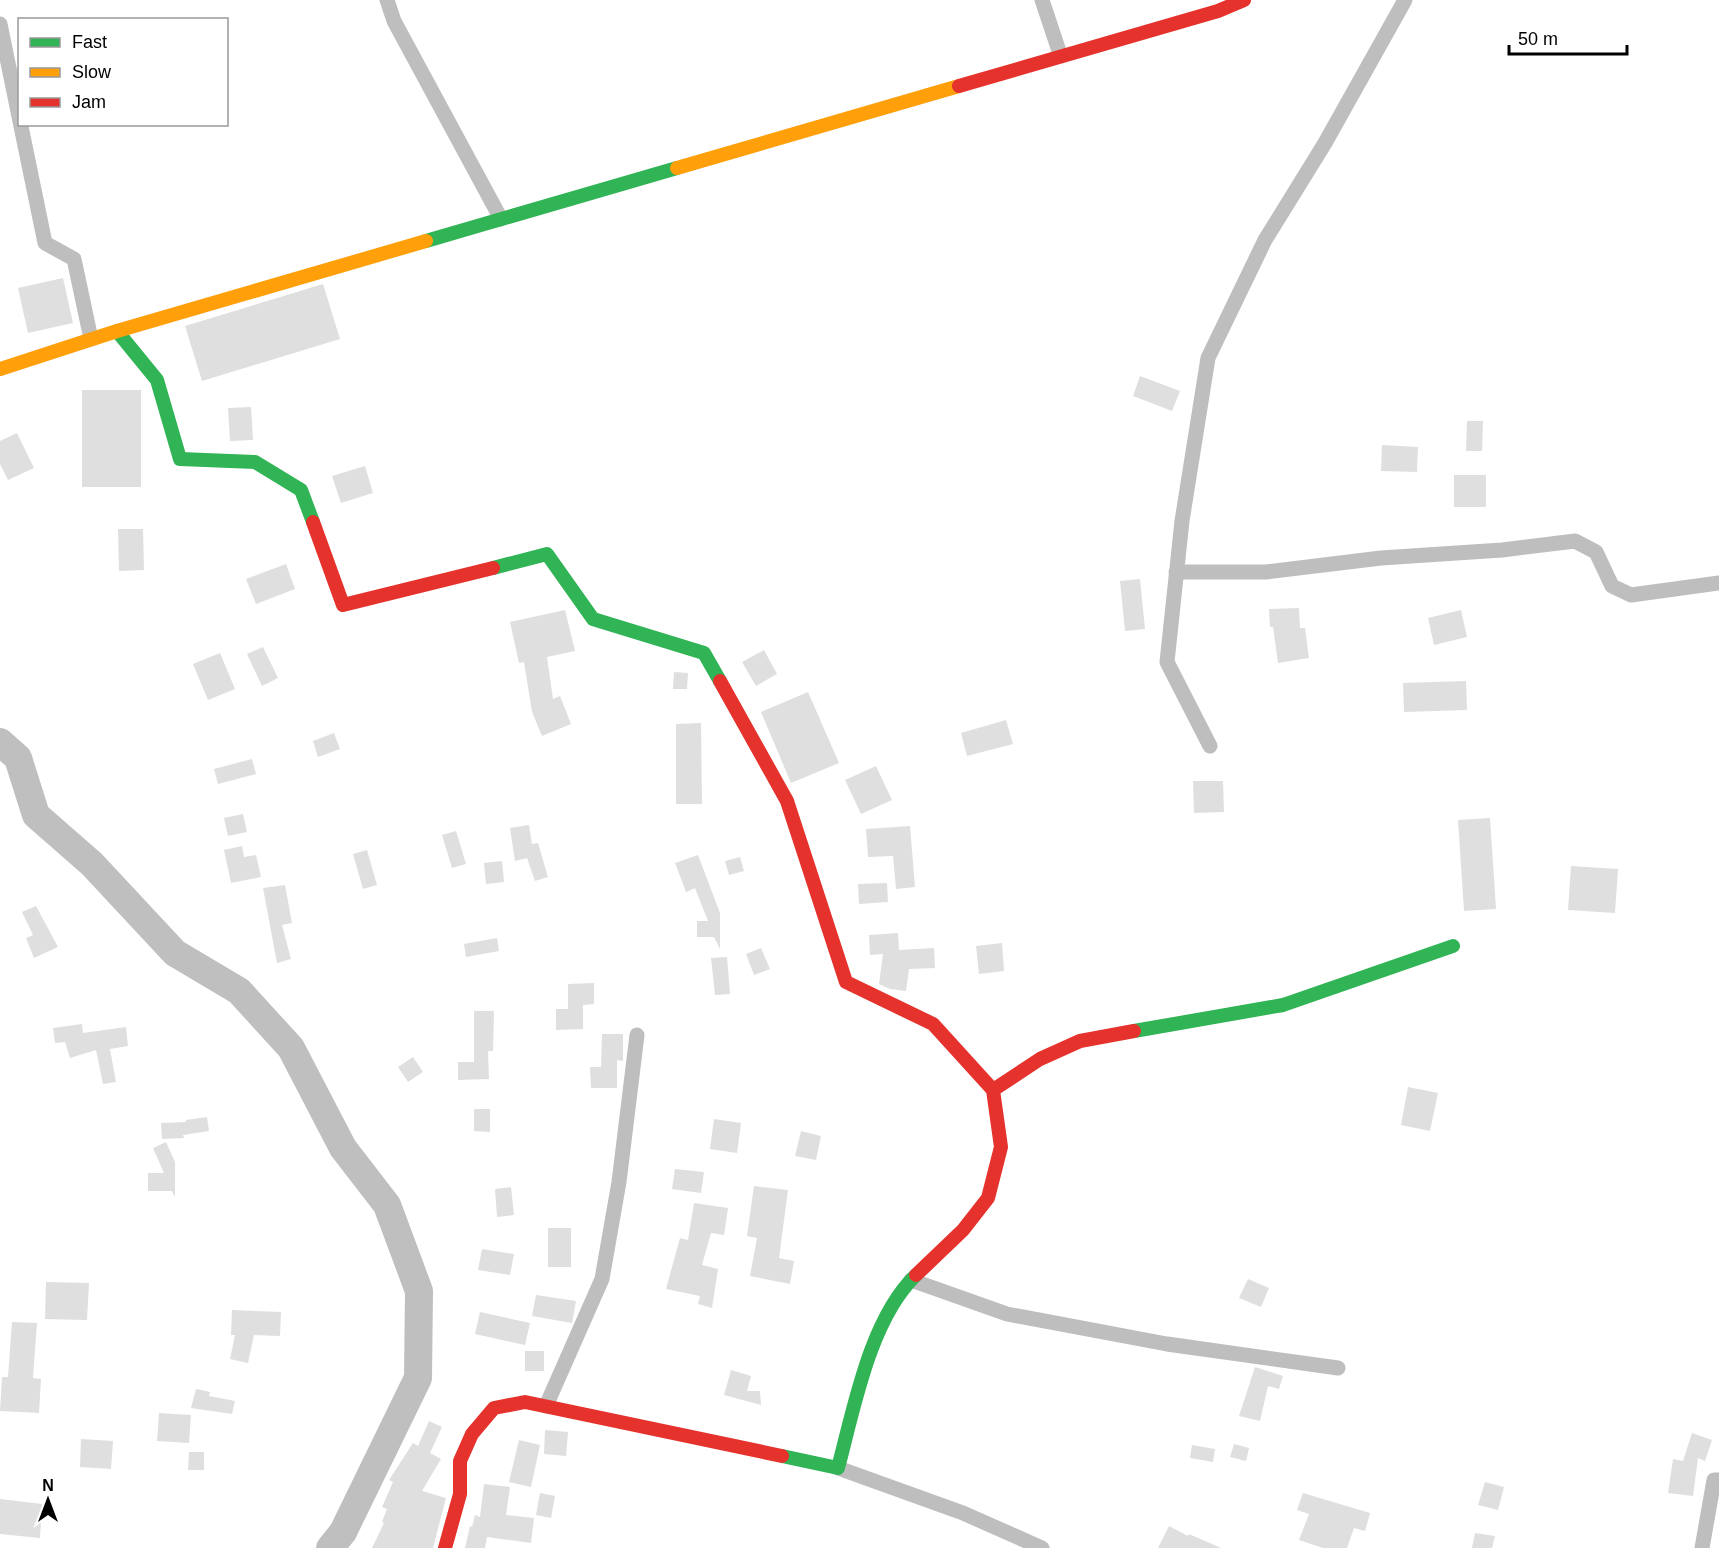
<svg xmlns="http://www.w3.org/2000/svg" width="1719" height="1548" font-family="Helvetica,sans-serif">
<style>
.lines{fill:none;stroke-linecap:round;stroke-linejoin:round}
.river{stroke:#bfbfbf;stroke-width:28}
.building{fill:#dfdfdf}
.street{stroke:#bebebe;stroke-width:15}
.fast{stroke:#30b455;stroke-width:14}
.slow{stroke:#ff9f0a;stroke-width:14}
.jam{stroke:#e5322d;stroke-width:14}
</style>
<rect width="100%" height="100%" fill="#fff"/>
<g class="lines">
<!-- river -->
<path class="river" d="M 0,742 L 18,758 L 36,815 L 92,864 L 175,953 L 239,991 L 291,1048 L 343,1148 L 387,1205 L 419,1291 L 418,1378 L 343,1532 L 330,1548"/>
</g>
<!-- building -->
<path class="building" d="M 63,278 L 73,323 L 28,333 L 18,288 Z
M 323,284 L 340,339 L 202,381 L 185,326 Z
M 1140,376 L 1180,391 L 1172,411 L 1133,396 Z
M 82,390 L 141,390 L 141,487 L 82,487 Z
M 251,407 L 253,440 L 230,441 L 228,408 Z
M 1467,421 L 1483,421 L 1482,451 L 1466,451 Z
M 17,433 L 34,468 L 8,480 L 0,464 L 0,441 Z
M 1382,445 L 1418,447 L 1417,472 L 1381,471 Z
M 365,466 L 373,493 L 341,503 L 332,476 Z
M 1454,475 L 1486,475 L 1486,507 L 1454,507 Z
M 118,529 L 143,529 L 144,570 L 119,571 Z
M 286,564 L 295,589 L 256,604 L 246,579 Z
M 1140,579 L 1145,629 L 1125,631 L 1120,581 Z
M 1299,608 L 1300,628 L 1305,628 L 1309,658 L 1278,663 L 1273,627 L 1270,627 L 1269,609 Z
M 565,610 L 575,651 L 547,657 L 553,699 L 560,696 L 571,724 L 542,736 L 532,712 L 524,662 L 519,663 L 510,622 Z
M 1461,610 L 1467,637 L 1434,645 L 1428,618 Z
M 263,647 L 278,678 L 262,686 L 247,654 Z
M 764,650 L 777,674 L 756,686 L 742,662 Z
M 220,653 L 235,689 L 208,700 L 193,664 Z
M 674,672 L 688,673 L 687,689 L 673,689 Z
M 1466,681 L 1467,710 L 1404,712 L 1403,683 Z
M 808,692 L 839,763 L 791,783 L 761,712 Z
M 1006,720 L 1013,744 L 967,756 L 961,733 Z
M 701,723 L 702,804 L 676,804 L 676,724 Z
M 334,733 L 340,749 L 318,757 L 313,741 Z
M 252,759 L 256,774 L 218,784 L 214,769 Z
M 876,766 L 892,800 L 861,814 L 845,780 Z
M 1193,781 L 1223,781 L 1224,812 L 1194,813 Z
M 243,814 L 247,832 L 228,836 L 224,818 Z
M 1490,818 L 1496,909 L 1464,911 L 1458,820 Z
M 529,825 L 532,844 L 538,843 L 548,877 L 535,881 L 527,858 L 515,861 L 510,828 Z
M 910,826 L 915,887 L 896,889 L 893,856 L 868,857 L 866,829 Z
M 456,831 L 466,864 L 452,868 L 442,835 Z
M 242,846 L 244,857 L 256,855 L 261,877 L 231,883 L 224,850 Z
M 367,850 L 377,885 L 363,889 L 353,854 Z
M 698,855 L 720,913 L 720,949 L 714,937 L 697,937 L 697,921 L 708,921 L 695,888 L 686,892 L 675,863 Z
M 740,857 L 744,871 L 729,875 L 725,861 Z
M 502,861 L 504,882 L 486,884 L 484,863 Z
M 1571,866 L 1618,869 L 1615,913 L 1568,910 Z
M 887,883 L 888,902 L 859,904 L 858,884 Z
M 285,885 L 292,923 L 282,925 L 291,959 L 277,963 L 263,888 Z
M 36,906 L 58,947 L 34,958 L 26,938 L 33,935 L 22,912 Z
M 898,933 L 899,950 L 934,948 L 935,968 L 909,969 L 906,991 L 890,989 L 879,984 L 883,954 L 870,955 L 869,935 Z
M 497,938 L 499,951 L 466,957 L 464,944 Z
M 1002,943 L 1004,971 L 979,974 L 976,946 Z
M 761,948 L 770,969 L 754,975 L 746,954 Z
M 727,957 L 730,994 L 715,995 L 711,958 Z
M 594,983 L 594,1004 L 583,1005 L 583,1029 L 556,1030 L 556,1009 L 568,1009 L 568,984 Z
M 474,1011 L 494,1011 L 493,1051 L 488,1051 L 489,1079 L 458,1080 L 458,1062 L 474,1062 Z
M 82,1024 L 83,1033 L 126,1027 L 128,1046 L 110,1049 L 116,1082 L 103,1084 L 96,1050 L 70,1058 L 65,1042 L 55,1043 L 53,1028 Z
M 602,1034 L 623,1034 L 623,1061 L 617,1060 L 617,1088 L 591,1088 L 590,1067 L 601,1067 Z
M 413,1057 L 423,1072 L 408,1082 L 398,1067 Z
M 1408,1087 L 1438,1093 L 1430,1131 L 1401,1125 Z
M 474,1109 L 490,1109 L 490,1132 L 474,1131 Z
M 207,1117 L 209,1131 L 183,1135 L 184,1138 L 162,1139 L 161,1123 L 186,1122 L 186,1120 Z
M 714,1119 L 741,1123 L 737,1153 L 710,1149 Z
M 801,1131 L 821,1136 L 816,1160 L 795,1156 Z
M 166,1142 L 175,1162 L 175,1197 L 172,1191 L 148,1191 L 148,1173 L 164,1173 L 153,1148 Z
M 675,1169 L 704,1172 L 701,1193 L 672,1189 Z
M 754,1186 L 788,1190 L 779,1258 L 794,1261 L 790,1284 L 750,1276 L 757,1238 L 747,1236 Z
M 511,1187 L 514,1215 L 497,1217 L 495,1189 Z
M 694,1203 L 728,1208 L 724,1235 L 711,1233 L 702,1265 L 718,1269 L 712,1308 L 698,1304 L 700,1296 L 666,1289 L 680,1238 L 688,1240 Z
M 548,1228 L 571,1228 L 571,1267 L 548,1267 Z
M 482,1249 L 514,1254 L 510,1275 L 478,1270 Z
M 1248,1279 L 1269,1288 L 1261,1307 L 1239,1298 Z
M 46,1282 L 89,1283 L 87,1320 L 45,1319 Z
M 536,1295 L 576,1301 L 572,1323 L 532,1316 Z
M 232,1310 L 281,1312 L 280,1336 L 254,1335 L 248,1363 L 230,1359 L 235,1335 L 231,1335 Z
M 480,1312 L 530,1323 L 525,1345 L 475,1334 Z
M 12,1322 L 37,1323 L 33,1378 L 41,1379 L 39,1413 L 0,1411 L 2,1377 L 8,1377 Z
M 525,1351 L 544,1351 L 544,1371 L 525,1371 Z
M 1255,1367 L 1283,1376 L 1279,1389 L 1268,1386 L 1260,1421 L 1239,1416 Z
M 731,1370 L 751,1376 L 747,1391 L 760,1391 L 761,1405 L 724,1395 Z
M 196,1389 L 210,1392 L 209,1396 L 235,1401 L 232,1414 L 191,1408 Z
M 159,1413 L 191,1415 L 189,1443 L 157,1441 Z
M 429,1421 L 442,1427 L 430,1453 L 441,1459 L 422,1491 L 446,1498 L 433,1548 L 372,1548 L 384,1523 L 382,1522 L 387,1509 L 382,1507 L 393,1482 L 389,1480 L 413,1443 L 418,1446 Z
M 545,1430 L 568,1432 L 566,1456 L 544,1454 Z
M 1692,1433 L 1712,1440 L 1705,1461 L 1698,1458 L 1693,1496 L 1668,1493 L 1673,1459 L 1683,1461 Z
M 81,1439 L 113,1441 L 111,1469 L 80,1467 Z
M 519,1440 L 540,1445 L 531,1487 L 509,1482 Z
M 1234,1444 L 1249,1448 L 1246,1461 L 1230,1457 Z
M 1192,1445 L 1215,1449 L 1213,1462 L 1190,1458 Z
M 189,1452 L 204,1452 L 204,1470 L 188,1470 Z
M 1485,1482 L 1504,1487 L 1498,1510 L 1478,1505 Z
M 484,1484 L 510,1487 L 506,1515 L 534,1518 L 531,1543 L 487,1537 L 485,1548 L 465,1548 L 470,1526 L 472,1527 L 475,1515 L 480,1517 Z
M 540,1493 L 555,1496 L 551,1518 L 536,1515 Z
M 1303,1493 L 1370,1513 L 1365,1531 L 1354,1528 L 1347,1548 L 1323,1548 L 1299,1540 L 1309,1514 L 1297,1510 Z
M 0,1499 L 42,1504 L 40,1538 L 0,1534 Z
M 1169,1526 L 1188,1536 L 1189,1534 L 1221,1548 L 1158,1548 Z
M 1475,1533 L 1495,1536 L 1492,1548 L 1472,1548 Z"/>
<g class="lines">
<!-- street -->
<path class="street" d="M 387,0 L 394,21 L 501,219
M 1042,0 L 1060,54
M 0,24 L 45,243 L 74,259 L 91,339
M 1176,572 L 1266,572 L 1381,558 L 1502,550 L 1575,541 L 1596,552 L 1612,586 L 1631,595 L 1719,583
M 1210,746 L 1167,662 L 1182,521 L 1208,358 L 1265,240 L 1325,143 L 1405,0
M 911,1280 L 1007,1314 L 1167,1344 L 1338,1368
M 546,1406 L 602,1279 L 619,1182 L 637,1035
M 838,1468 L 963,1513 L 1042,1548
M 1702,1548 L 1714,1480 L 1719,1480"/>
<!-- fast -->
<path class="fast" d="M 426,241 L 677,168
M 117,331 L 157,380 L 180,459 L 255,462 L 301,490 L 313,522
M 493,568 L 547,554 L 593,619 L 704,653 L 720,681
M 1134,1031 L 1283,1005 L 1453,946
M 782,1456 L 838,1468 C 854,1408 870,1319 916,1275"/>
<!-- slow -->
<path class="slow" d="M 677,168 L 959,86
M 0,369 L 117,331 L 426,241"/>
<!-- jam -->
<path class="jam" d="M 959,86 L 1218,11 L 1244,0
M 313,522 L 343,605 L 493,568
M 720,681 L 787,801 L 846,982 L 933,1024 L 993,1090
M 916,1275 L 963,1230 L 988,1198 L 1001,1147 L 993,1090 L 1040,1059 L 1080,1041 L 1134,1031
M 445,1548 L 460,1494 L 460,1461 L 472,1434 L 494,1408 L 525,1402 L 782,1456"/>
</g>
<!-- legend -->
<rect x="18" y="18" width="210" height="108" fill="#ffffff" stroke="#999999" stroke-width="1.5"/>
<rect x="30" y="38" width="30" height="9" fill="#30b455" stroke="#999999" stroke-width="1.5"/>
<text x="72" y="48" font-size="18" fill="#000000">Fast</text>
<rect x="30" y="68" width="30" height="9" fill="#ff9f0a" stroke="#999999" stroke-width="1.5"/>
<text x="72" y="78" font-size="18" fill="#000000">Slow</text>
<rect x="30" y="98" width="30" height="9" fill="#e5322d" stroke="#999999" stroke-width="1.5"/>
<text x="72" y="108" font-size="18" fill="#000000">Jam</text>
<!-- north arrow -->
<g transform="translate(48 1500)" stroke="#ffffff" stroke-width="4.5" paint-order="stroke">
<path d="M0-4.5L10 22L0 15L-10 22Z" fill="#000000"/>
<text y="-9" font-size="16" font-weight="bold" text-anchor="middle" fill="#000000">N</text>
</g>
<!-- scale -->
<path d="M1509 45v9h118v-9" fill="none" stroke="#000000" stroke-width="3"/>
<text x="1518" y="45" font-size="18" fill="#000000" stroke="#ffffff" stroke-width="4.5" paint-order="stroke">50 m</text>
</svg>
